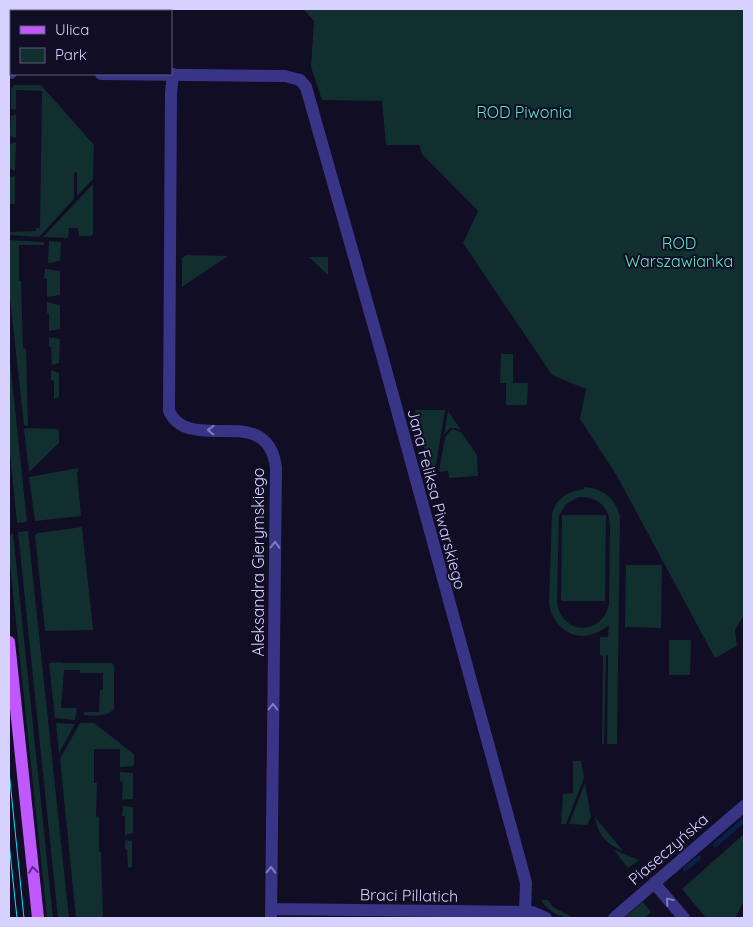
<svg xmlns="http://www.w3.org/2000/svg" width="753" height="927" font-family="Quicksand,sans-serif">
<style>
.green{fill:#102f2e;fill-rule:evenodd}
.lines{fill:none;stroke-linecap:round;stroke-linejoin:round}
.stream{stroke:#092148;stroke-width:4.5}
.minor{stroke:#383587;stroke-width:12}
.major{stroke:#bf58ff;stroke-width:12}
.tram{stroke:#00e5fc;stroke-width:1}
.oneway{stroke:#7f7bbd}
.oneway2{stroke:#5f2f87}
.labels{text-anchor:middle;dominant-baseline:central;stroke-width:4;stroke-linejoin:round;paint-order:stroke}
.park-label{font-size:16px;fill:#56e6c1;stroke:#110d25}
.street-label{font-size:16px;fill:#d6d1ff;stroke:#110d25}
</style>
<rect width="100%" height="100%" fill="#110d25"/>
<!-- green -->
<path class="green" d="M 303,9 L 744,9 L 744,615 L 735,630 L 737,646 L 715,658 L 617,476 L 580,419 L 586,389 L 552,375 L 463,243 L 478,211 L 422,154 L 419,145 L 386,145 L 382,101 L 322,100 L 311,67 L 314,21 Z
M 14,85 L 41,85 L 94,145 L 93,179 L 77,196 L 77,172 L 74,173 L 74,199 L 39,237 L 9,235 L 10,232 L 36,231 L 36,228 L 40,228 L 42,91 L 16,90 L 16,110 L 11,109 L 11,89 Z
M 16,114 L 16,138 L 10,136 L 11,116 Z
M 16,142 L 15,171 L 10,169 L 10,144 Z
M 15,176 L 15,204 L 9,204 L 10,177 Z
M 93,184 L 93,234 L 91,236 L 79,236 L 78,228 L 69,228 L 68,238 L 43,237 Z
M 9,240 L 44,242 L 44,245 L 19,245 L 19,281 L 21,281 L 23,348 L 26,349 L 28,426 L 24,425 L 9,289 Z
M 49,241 L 61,242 L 60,261 L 48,263 Z
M 186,255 L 228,256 L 182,287 L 182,258 Z
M 309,257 L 328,257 L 328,275 Z
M 45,269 L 60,271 L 60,295 L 47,297 L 47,279 L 44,279 Z
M 47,302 L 60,305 L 60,329 L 49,331 L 49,313 L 47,313 Z
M 49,337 L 60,339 L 59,363 L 52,365 L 51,347 L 49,347 Z
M 9,352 L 27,522 L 17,523 L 9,443 Z
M 501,354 L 513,354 L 513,383 L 528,383 L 527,405 L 506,405 L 506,383 L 500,383 Z
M 51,370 L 59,373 L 59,397 L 54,399 L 54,381 L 51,380 Z
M 415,410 L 445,410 L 434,476 L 432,477 Z
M 448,411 L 461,430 L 456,428 L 450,428 L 444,435 Z
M 26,428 L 57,429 L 59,431 L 59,443 L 29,472 L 24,430 Z
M 452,429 L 461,432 L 477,455 L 478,476 L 449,478 L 448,471 L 439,472 L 445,437 Z
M 79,468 L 77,473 L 81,516 L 35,521 L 29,477 Z
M 584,487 C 603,488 615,498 620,516 L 617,744 L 607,744 L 608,656 L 606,655 L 604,744 L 602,744 L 603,656 L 600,655 L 600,637 L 608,637 L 609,625 C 605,628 600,631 596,633 C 573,643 553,626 549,604 L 552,513 C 557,498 568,491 584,489 ZM 578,497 C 596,496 608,505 610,524 L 609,605 C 601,636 563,635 557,604 L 559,516 L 566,504 Z
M 562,515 L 606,515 L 605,601 L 561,601 Z
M 82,527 L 93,629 L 95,630 L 45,631 L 35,535 L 38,533 Z
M 28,531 L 69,918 L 58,918 L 18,532 Z
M 13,533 L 53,918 L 47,918 L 9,554 L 9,536 Z
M 626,565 L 662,565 L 661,628 L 625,627 Z
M 669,640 L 691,640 L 690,675 L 669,675 Z
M 59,662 L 64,663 L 111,663 L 114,665 L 114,709 C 107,717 94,716 84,715 L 84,712 L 99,712 L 100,690 L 103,690 L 103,673 L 80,673 L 80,670 L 64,670 L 61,708 L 77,708 L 75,720 L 55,718 L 49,663 Z
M 56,723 L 75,724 L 59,753 Z
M 80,723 L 94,723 L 134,754 L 134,766 L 120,767 L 120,749 L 94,749 L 94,783 L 97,783 L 96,816 L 99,817 L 99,851 L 101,852 L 103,918 L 76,918 L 60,759 Z
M 573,761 L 581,761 L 584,778 L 566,824 L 561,824 L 563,794 L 573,793 Z
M 120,772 L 133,773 L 133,799 L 122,800 L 123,782 L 120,781 Z
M 585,783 L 591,817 L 587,825 L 569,824 Z
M 123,806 L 133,807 L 133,833 L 125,835 L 125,816 L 122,816 Z
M 595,817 L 623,851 C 606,844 598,835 595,817 Z
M 744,834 L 744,901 L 735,918 L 706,918 L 682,889 Z
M 125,840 L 132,841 L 132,867 L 128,868 L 127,850 L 125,849 Z
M 614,850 L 639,860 L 628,868 Z
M 542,900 L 548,900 L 553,907 L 574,918 C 560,918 551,913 542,902 Z
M 643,902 L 651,912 L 645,918 L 624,918 Z"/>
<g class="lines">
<!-- stream -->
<path class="stream" d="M 715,845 L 744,820
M 685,869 L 699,858"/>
<!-- minor -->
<path class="minor" d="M 9,73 L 11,73
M 101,74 L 285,76 L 300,80 L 306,87 L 380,348 L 521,864 L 526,883 L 525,912
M 173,74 L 171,93 L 169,411 C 190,456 268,400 276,468 L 271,918
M 654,883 L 684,918
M 271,909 L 525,912 L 532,912 L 546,918
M 614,918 L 744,806"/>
<!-- major -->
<path class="major" d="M 9,642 L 38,918"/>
<!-- tram -->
<path class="tram" d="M 9,771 L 24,918
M 9,843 L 17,918"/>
</g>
<!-- one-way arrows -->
<defs><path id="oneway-chevron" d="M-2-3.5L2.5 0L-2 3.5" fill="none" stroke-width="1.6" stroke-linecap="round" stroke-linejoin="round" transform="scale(1.25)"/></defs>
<g class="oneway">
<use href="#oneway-chevron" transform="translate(211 430) rotate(-178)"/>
<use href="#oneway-chevron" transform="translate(275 545) rotate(-89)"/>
<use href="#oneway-chevron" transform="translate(273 707) rotate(-89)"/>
<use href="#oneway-chevron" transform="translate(271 870) rotate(-89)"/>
<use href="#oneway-chevron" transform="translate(669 901) rotate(-130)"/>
</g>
<use class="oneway2" href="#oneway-chevron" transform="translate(33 870) rotate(-96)"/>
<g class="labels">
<!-- park labels -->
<g class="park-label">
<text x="524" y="112">ROD Piwonia</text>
<text x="679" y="243">ROD<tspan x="679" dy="18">Warszawianka</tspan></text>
</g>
<!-- street labels -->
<g class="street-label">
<text transform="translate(437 499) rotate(75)">Jana Feliksa Piwarskiego</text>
<text transform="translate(258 562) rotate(-90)">Aleksandra Gierymskiego</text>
<text transform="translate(668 849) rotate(-41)">Piaseczyńska</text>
<text transform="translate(409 895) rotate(1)">Braci Pillatich</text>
</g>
</g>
<!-- border -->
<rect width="753" height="927" fill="none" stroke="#d6d1ff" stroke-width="20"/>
<!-- legend -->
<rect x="10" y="10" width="162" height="65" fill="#110d25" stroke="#605b7c"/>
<rect x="20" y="26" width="25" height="8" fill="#bf58ff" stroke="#605b7c"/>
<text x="55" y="35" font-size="15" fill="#d6d1ff">Ulica</text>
<rect x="20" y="48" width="25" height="15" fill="#102f2e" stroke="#605b7c"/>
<text x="55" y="60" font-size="15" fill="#d6d1ff">Park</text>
</svg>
